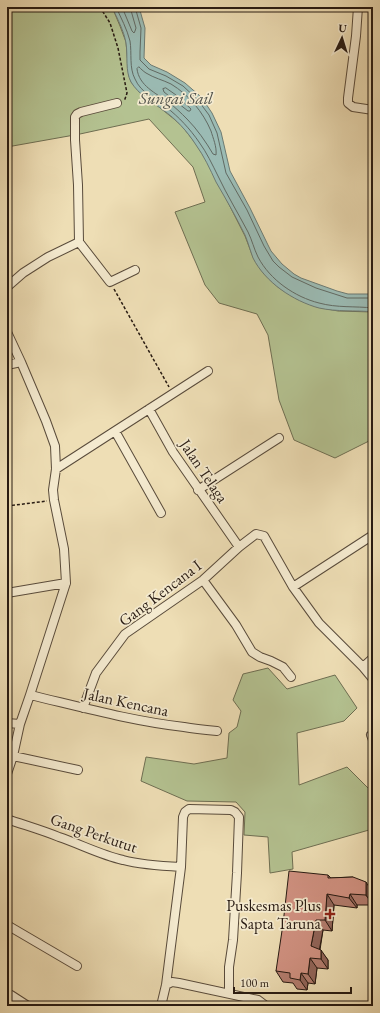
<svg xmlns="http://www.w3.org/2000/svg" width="380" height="1013" font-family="'EB Garamond',serif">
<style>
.green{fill:#b4c291;stroke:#6e6e52}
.water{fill:#9bbbb4;stroke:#6d7b73}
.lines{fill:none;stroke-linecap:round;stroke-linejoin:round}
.shore{stroke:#616a63;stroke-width:1}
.minor-casing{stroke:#594b3b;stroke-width:10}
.path{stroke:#271a12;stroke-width:1.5;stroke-dasharray:3 2;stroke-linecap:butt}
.minor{stroke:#f4eacf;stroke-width:8}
.wall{fill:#b47e70;stroke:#271a12}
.shaded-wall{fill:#92665b;stroke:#271a12}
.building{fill:#d19282;stroke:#271a12}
.poi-dot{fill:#8f2418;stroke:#f4eacf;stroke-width:1.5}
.labels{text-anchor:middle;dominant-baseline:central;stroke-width:3.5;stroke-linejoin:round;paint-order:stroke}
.street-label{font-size:16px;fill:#271a12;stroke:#f4eacf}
.poi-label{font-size:16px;fill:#271a12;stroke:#f4eacf;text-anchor:end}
.water-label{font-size:17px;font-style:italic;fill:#50524b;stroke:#f4eacf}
</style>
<rect width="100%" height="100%" fill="#eedeb5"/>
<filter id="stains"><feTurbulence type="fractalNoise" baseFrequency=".005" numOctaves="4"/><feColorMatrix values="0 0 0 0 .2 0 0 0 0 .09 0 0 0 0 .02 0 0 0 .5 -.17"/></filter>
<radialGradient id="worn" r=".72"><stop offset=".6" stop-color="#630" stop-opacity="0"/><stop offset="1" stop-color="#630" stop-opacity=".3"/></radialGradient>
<!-- green -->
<path class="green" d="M 7,7 L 112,7 L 120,26 L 126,42 L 129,76 L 131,82 L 143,96 L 154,103 L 174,119 L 182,126 L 196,144 L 208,163 L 245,236 L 253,257 L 257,264 L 271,281 L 279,288 L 297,299 L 317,307 L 338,311 L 373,312 L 373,439 L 335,458 L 294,440 L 279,400 L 268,335 L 257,314 L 219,303 L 205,285 L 175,212 L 205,202 L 193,167 L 149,119 L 80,134 L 7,147 Z
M 268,668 L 287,689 L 335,675 L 357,708 L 344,721 L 297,733 L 299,785 L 347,767 L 373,793 L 373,842 L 369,830 L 292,852 L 293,869 L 270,873 L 268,837 L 244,835 L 245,812 L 236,802 L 187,801 L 141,781 L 146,757 L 194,764 L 227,758 L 229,733 L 237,727 L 241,711 L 233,700 L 243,674 Z"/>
<!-- water -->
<path class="water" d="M 112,7 L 139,7 L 145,28 L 144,58 L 151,65 L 167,72 L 185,83 L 200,96 L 206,104 L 212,113 L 221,132 L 230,171 L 250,208 L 268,245 L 271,251 L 282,264 L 294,274 L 301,278 L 337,291 L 348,294 L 373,294 L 373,312 C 355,310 337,312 319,308 C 293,301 265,282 253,258 C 250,250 248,242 245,235 C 236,217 226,199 216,182 C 210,169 204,156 196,145 C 187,131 176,119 163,110 C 151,101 139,95 131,82 C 125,71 128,56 126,43 C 124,31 117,18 112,7 Z"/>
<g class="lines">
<!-- shore -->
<path class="shore" d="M 116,7 C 121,18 127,29 130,41 C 132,53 129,68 135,79 C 141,93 155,98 166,107 C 179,117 190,129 199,142 C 207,153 212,164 218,176 C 227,195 238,213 248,232 C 252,240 254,249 258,257 C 270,280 295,297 319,303 C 337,308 355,306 373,308
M 122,7 L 132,31 L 134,33 L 135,31 L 136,28 L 130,7
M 135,7 L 141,28 L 140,52 L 140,60 L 149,69 L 166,76 L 183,86 L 197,99 L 209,115 L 217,133 L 226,173 L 247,210 L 264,246 L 273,261 L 279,267 L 292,277 L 316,288 L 347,298 L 373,298
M 139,67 C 141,69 143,71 146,73 C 154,78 163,80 171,84 C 189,95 203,112 211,131 C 213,138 217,147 216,155 L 213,154 C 206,142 197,129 187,119 C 181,113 175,107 168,102 C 156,93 139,86 137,69 Z
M 166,88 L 176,95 L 191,109 L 190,111 L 188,111 L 164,92 L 163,89 Z"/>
<defs>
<path id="minor" d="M 358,7 L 356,36 L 348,98 L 348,103 L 353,107 L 373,110
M 117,103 L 81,112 L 77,114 L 75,117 L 75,140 L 78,185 L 79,242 L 110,282 L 135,270
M 7,287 L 23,273 L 48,257 L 79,242
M 7,332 L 21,362 L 46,421 L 55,446 L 56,469 L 53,490 L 54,500 L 64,549 L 66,583 L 30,695 L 20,724 L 13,756 L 7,774
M 7,365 L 21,362
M 149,409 L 173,452 L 239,547
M 115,431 L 161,513
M 56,469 L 208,371
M 198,490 L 279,438
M 203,580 L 236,625 L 252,652 L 260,657 L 271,661 L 283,667 L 291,677
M 293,587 L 373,535
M 7,593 L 66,583
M 363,667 L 373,658
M 30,695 C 81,707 132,721 184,727 C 195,729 206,730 217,731
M 83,708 L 96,673 L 125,634 L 203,580 L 239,547 L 256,534 L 264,536 L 293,587 L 319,623 L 363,667 L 373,679
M 7,723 L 20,724
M 373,734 L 371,735 L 373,740
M 13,756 L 78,770
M 7,819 C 24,825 42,830 59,837 C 80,844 101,855 123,860 C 142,865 161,866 181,867 L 183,817 L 185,812 L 189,809 L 231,810 L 235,812 L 239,817 L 237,873 L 233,940 L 229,967 L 229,993
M 7,925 L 77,966
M 166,985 L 172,982 L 179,983 L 258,1000 L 266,1006
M 7,1001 L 11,995 L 28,1006
M 161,1006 L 166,985 L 181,867"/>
</defs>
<!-- minor casing -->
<use href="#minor" class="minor-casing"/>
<!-- path -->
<path class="path" d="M 100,7 L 110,23 L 118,48 L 127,93 L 125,99 L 124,100
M 114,289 L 169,387
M 7,506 L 47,501"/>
<!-- minor -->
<use href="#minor" class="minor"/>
</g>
<!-- wall -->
<path class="wall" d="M 328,875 L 331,878 L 353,877 L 373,905 L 357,905 L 357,908 L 334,905 L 332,931 L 323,930 L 320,950 L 328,960 L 328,969 L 317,968 L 315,984 L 308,983 L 307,990 L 297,989 L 293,983 L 283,982 L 276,971 Z"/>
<!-- shaded-wall -->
<path class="shaded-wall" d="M 366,882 L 373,893 L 373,905 L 366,895 Z
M 327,894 L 334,905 L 332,931 L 325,920 Z
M 350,894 L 357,905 L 357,908 L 349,898 Z
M 316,920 L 323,930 L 318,957 L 311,946 Z
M 321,950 L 328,960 L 328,969 L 321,959 Z
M 310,958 L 317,968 L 315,984 L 308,974 Z
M 301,973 L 308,983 L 307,990 L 300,980 Z"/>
<!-- building -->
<path class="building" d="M 289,871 L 328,875 L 328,878 L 353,877 L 366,882 L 366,895 L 350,894 L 349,898 L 327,894 L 325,920 L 316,920 L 311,946 L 321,950 L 321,959 L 310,958 L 308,974 L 301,973 L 300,980 L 290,978 L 290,973 L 276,971 L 283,924 Z"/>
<!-- markers -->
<path class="poi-dot" d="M328 908h4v4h4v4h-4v4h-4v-4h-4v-4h4z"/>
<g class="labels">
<!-- street labels -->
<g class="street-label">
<text transform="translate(204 471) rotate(56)">Jalan Telaga</text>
<text transform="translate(160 593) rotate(-37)">Gang Kencana I</text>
<text transform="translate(126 702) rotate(12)">Jalan Kencana</text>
<text transform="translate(94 833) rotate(19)">Gang Perkutut</text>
</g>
<!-- poi labels -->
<g class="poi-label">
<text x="321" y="905">Puskesmas Plus<tspan x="321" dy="18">Sapta Taruna</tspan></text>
</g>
<!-- water labels -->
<g class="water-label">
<text x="176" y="98">Sungai Sail</text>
</g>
</g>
<!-- margin -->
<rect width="380" height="1013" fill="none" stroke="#eedeb5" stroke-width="24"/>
<rect x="8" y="8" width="364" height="997" fill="none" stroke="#271a12" stroke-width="2"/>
<rect x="12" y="12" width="356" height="989" fill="none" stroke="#271a12"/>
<!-- north arrow -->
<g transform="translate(342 38) rotate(4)" stroke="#f4eacf" stroke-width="3" paint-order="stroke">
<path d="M0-3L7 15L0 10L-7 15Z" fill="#271a12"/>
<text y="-6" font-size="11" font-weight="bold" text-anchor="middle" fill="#271a12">U</text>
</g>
<!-- scale -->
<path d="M234 987v6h117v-6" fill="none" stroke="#271a12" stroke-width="2"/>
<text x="240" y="987" font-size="12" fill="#271a12" stroke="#f4eacf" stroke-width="3" paint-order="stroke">100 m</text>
<rect width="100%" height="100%" filter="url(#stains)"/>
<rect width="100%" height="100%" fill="url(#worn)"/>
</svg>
